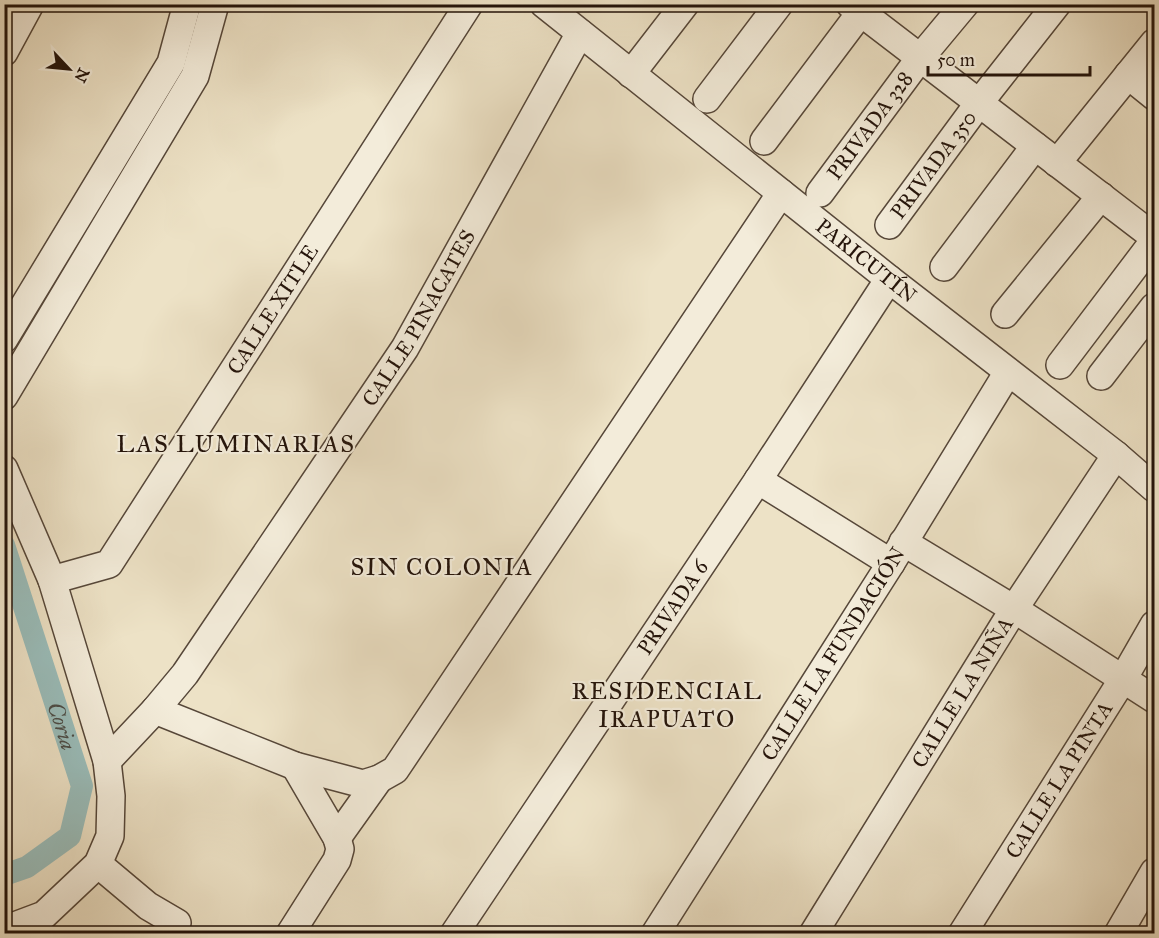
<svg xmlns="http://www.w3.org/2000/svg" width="1159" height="938" font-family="'IM FELL Great Primer',serif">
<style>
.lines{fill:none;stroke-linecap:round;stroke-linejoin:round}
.canal{stroke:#9abdba;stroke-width:22}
.minor-casing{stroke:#564739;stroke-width:30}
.minor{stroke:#f3ecda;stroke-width:27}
.labels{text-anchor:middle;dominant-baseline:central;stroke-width:4.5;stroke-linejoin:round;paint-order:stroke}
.street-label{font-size:21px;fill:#23130a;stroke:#f3ecda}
.water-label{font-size:22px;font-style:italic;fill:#4d4e48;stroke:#f3ecda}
.quarter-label{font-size:24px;letter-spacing:1.5px;fill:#23130a;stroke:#f3ecda}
</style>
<rect width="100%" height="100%" fill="#ede2c6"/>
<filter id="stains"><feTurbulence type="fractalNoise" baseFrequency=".00333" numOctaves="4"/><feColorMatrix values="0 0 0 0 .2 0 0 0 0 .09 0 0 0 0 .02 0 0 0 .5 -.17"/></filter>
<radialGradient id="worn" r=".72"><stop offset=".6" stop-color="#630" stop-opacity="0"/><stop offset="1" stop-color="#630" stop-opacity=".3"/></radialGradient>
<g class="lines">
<!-- canal -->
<path class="canal" id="s1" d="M 4,545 L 82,786 L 70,836 L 27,867 L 4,875"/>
<defs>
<g id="minor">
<path id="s2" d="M 544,4 L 889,279 L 1116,455 L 1154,488"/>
<path d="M 850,4 L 1154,237"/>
<path d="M 4,52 L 30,4"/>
<path d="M 631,74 L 685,4"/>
<path d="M 1128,75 L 1154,96"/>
<path d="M 707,99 L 779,4"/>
<path d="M 764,141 L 867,4"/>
<path d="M 1057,163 L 1154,43"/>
<path id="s3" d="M 820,193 L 920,58 L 965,4"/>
<path id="s4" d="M 889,225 L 979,103 L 1057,4"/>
<path d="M 944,267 L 1035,146"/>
<path d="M 1005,314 L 1101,196"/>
<path d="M 4,339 L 171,63 L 187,4"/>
<path d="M 1060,365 L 1154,241"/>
<path d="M 1101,376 L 1154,307"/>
<path d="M 4,396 L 195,76 L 215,4"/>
<path d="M 4,469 L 52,580 L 107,761 L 111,796 L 110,836 L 98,864 L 44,915 L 4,930"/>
<path d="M 758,480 L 891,563"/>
<path d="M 903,542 L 1014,609 L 1154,699"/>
<path id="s5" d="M 52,580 L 109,564 L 469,4"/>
<path d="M 155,710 L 295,766 L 363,784 L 379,779 L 395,770 L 781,193"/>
<path id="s6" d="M 107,761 L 155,710 L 185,674 L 405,348 L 580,33"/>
<path d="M 337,838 L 379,779"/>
<path d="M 98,864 L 148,906 L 177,923"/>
<path d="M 290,934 L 337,860 L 340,849 L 337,838 L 295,766"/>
<path id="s7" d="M 454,934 L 758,480 L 889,279"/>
<path id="s8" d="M 655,934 L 891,563 L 1008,372"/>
<path id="s9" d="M 813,934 L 1014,609 L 1116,455"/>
<path id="s10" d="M 962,934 L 1123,679 L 1154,625"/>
<path d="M 1118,934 L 1154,872"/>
</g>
</defs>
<!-- minor casing -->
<use href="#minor" class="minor-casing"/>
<!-- minor -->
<use href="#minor" class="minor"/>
</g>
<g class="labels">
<!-- street labels -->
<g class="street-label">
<text stroke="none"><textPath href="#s3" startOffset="84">PRIVADA 328</textPath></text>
<text stroke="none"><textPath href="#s4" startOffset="75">PRIVADA 350</textPath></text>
<text stroke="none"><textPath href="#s2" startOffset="412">PARICUTÍN</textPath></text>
<text stroke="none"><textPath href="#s5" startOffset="362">CALLE XITLE</textPath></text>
<text stroke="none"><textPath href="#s6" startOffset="543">CALLE PINACATES</textPath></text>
<text stroke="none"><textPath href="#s7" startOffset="393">PRIVADA 6</textPath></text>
<text stroke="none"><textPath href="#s8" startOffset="332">CALLE LA FUNDACIÓN</textPath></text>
<text stroke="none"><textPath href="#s9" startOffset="284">CALLE LA NIÑA</textPath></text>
<text stroke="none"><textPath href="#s10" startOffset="182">CALLE LA PINTA</textPath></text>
</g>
<!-- water labels -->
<g class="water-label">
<text stroke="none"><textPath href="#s1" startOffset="190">Coria</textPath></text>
</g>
<!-- quarter labels -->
<g class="quarter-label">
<text x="236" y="444">LAS LUMINARIAS</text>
<text x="442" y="567">SIN COLONIA</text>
<text x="667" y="691">RESIDENCIAL<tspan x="667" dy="28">IRAPUATO</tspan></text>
</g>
</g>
<!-- margin -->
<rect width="1159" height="938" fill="none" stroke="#ede2c6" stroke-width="24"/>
<rect x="6" y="6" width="1147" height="926" fill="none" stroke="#23130a" stroke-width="3"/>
<rect x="12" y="12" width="1135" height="914" fill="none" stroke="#23130a" stroke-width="1.5"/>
<!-- north arrow -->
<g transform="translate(69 69) rotate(116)" stroke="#f3ecda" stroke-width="4.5" paint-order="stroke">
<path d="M0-4.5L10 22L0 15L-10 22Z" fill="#23130a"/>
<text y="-9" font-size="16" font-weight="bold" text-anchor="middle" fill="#23130a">N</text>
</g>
<!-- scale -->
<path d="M928 66v9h162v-9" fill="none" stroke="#23130a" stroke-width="3"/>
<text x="937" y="66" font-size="18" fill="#23130a" stroke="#f3ecda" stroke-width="4.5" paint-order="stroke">50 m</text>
<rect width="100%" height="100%" filter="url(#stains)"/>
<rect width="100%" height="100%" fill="url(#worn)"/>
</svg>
